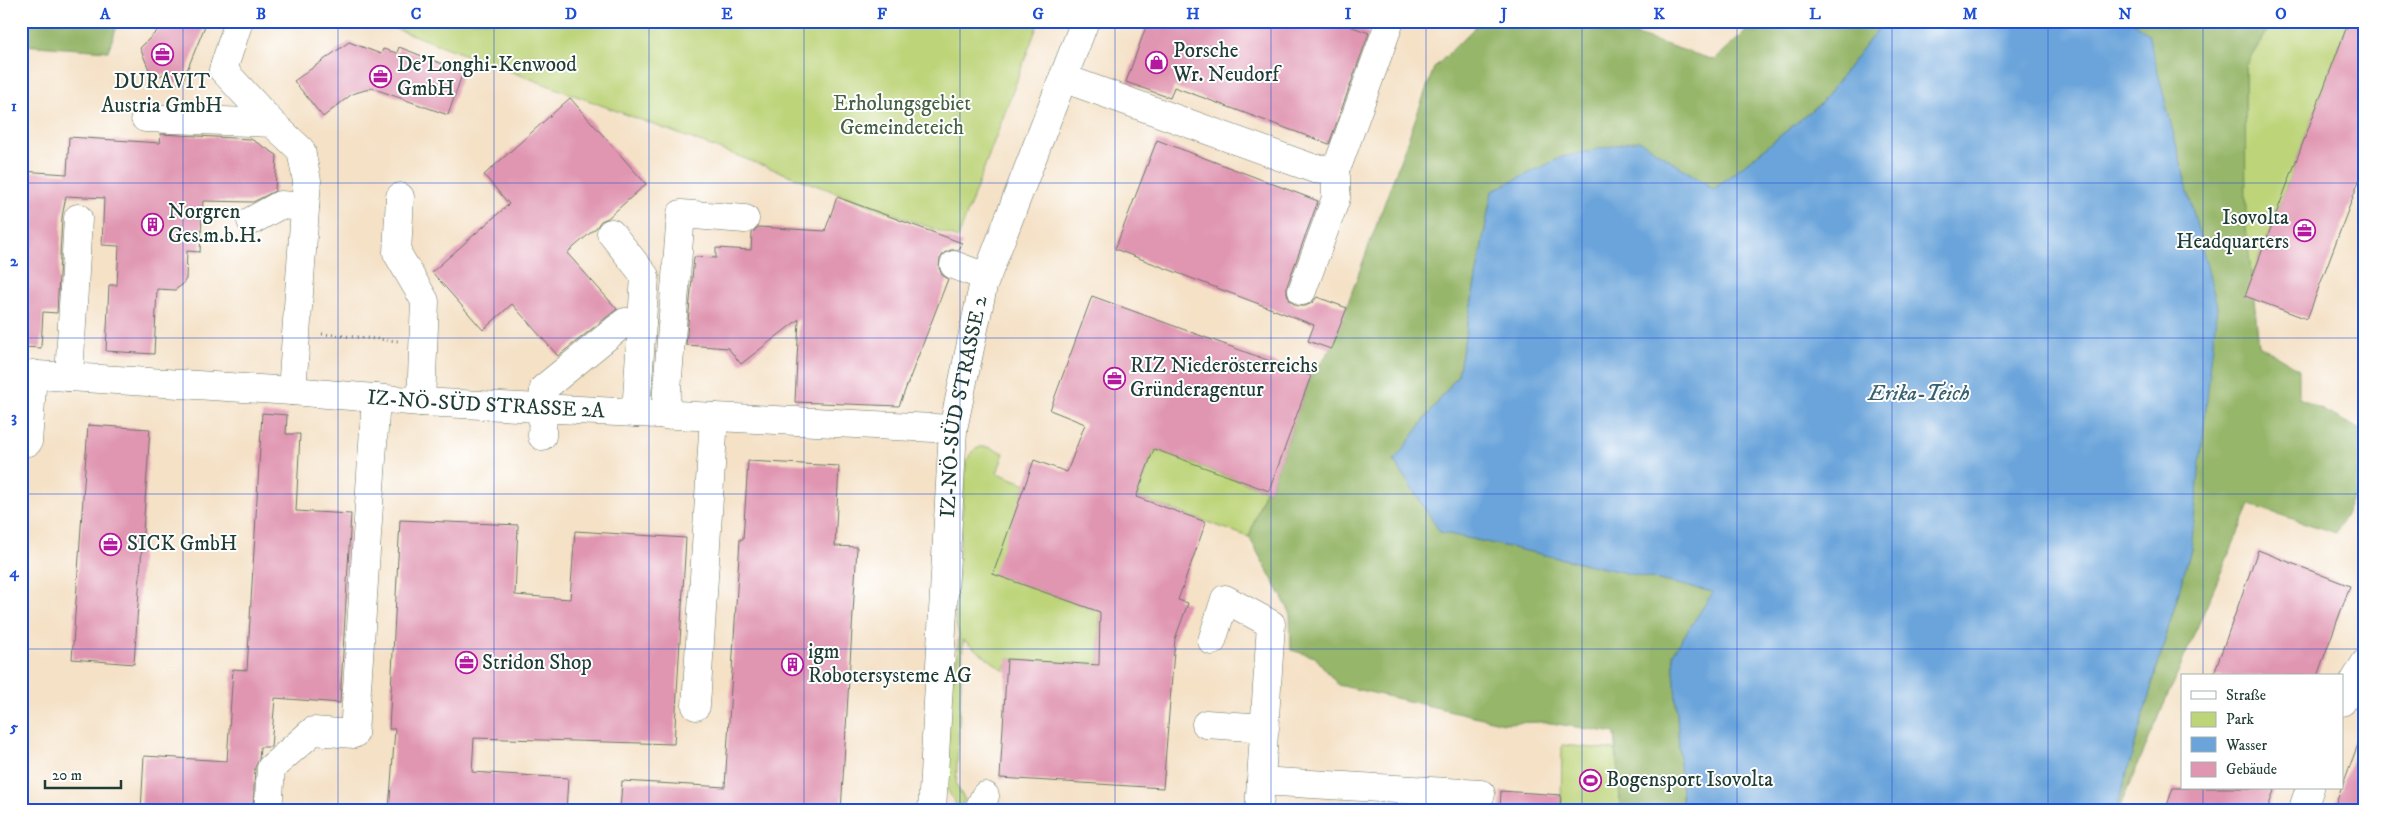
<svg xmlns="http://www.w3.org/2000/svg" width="2386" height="832" font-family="'IM FELL DW Pica',serif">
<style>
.green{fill:#bdd479;stroke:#6e8856}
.forest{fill:#96b669;stroke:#5a7a4e}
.water{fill:#6ba4da;stroke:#457087}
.building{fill:#e095b1}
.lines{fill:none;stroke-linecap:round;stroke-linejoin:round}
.minor-casing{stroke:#6a7667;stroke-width:29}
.path{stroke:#6a7667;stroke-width:3;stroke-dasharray:1 4;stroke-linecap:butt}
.minor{stroke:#fff;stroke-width:28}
.grid{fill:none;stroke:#1d4ed8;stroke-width:1;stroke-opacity:0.55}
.labels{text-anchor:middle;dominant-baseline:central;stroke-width:4;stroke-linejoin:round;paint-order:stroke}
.poi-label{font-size:21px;fill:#1f3d34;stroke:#fff;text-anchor:start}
.park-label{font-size:21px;fill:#466345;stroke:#fff}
.street-label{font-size:21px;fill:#1f3d34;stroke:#fff}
.water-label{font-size:22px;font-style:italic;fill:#3a616e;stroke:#fff}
.neatline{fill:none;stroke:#1d4ed8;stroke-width:2}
.grid-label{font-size:16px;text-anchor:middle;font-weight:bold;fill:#1d4ed8}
</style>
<rect width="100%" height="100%" fill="#fff"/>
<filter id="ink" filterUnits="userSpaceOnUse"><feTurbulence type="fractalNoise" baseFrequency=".02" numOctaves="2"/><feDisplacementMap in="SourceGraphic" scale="10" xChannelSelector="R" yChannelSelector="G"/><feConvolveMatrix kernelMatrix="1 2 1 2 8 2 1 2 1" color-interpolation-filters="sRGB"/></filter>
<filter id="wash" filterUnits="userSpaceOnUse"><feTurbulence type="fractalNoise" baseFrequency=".0096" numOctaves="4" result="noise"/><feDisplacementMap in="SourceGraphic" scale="20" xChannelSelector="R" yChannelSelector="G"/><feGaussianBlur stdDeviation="1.12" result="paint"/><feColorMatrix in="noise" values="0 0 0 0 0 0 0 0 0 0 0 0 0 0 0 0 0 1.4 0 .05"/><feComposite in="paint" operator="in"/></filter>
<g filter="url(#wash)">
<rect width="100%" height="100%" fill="#f4e1c6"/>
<!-- green -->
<path class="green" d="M 375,21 L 1039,21 L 958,238 Z
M 2274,21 L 2349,21 L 2245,296 L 2245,66 Z
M 980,447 L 988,447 L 1004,453 L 997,473 L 1026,484 L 994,574 L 1100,612 L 1099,665 L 1007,659 L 1005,671 L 963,640 L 956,785 L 965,800 L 961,806 L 957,806 L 948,791 L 945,781 L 950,678 L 955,678 L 959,635 L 956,625 L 955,610 L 966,461 L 974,450 Z
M 1154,449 L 1265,490 L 1249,537 L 1137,497 Z
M 1562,745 L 1616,750 L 1621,811 L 1561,811 Z"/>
<!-- forest -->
<path class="forest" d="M 21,21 L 119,21 L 108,51 L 21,45 Z
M 1481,21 L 1593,21 L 1714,60 L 1758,21 L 1884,21 L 1821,103 L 1714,189 L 1639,140 L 1492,191 L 1458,375 L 1394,461 L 1440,532 L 1714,592 L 1673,653 L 1683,811 L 1621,811 L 1615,733 L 1544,722 L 1504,723 L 1338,685 L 1315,657 L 1291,650 L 1290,612 L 1249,537 L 1265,490 L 1269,491 L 1311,376 L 1331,349 L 1434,68 Z
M 2132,21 L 2274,21 L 2245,66 L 2246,227 L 2259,345 L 2299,369 L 2299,398 L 2365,432 L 2365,473 L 2336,533 L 2250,505 L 2118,811 L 2116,811 L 2191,549 L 2148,33 Z"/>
<!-- water -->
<path class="water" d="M 1884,21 L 2132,21 L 2148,33 L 2217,306 L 2191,549 L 2116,811 L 1683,811 L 1673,653 L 1713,592 L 1440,532 L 1394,461 L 1458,375 L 1492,191 L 1562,157 L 1639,140 L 1714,189 L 1821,103 Z"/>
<g id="blocks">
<!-- building -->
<path class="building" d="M 167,21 L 207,21 L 183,80 L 171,86 L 164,74 L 153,79 L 140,48 Z
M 1148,21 L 1336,21 L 1369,33 L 1329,144 L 1174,87 L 1170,98 L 1126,82 Z
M 2349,21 L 2365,21 L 2365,165 L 2307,319 L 2245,296 Z
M 349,42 L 381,54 L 383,49 L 397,53 L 399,47 L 463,72 L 448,115 L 372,88 L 352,94 L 323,117 L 294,81 Z
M 570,98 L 646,184 L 608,218 L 601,221 L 596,228 L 567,253 L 617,309 L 558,356 L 512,304 L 483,330 L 432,272 L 509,204 L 484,175 Z
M 161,134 L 251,139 L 277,155 L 275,191 L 253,202 L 203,201 L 200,252 L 187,251 L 186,279 L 182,285 L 175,290 L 157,289 L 154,354 L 106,351 L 109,285 L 117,285 L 119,246 L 102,245 L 104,198 L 66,196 L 62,217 L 57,313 L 43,312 L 41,348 L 21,347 L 21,171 L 67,174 L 69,137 L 160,143 Z
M 1157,140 L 1318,201 L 1287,286 L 1287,293 L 1290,301 L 1297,306 L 1305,306 L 1312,303 L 1317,297 L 1347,308 L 1331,349 L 1308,341 L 1314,325 L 1115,249 Z
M 837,197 L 962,243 L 959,250 L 951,250 L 944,253 L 940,259 L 939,268 L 942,275 L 948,279 L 899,406 L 795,402 L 799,319 L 741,364 L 728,348 L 686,345 L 694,257 L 716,258 L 716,248 L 751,250 L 752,233 L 758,227 L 825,231 Z
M 1092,296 L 1311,376 L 1269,491 L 1154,449 L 1136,497 L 1206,522 L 1178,600 L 1188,603 L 1175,639 L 1163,788 L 1000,778 L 1007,659 L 1099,665 L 1100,612 L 993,574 L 1034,460 L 1067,472 L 1085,424 L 1050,410 Z
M 262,413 L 287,415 L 286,434 L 300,434 L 296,511 L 351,514 L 340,703 L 275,698 L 271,747 L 260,747 L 259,760 L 255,767 L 253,811 L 141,811 L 144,756 L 227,761 L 233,669 L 247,670 Z
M 88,425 L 150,429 L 134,664 L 72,659 Z
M 748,461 L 839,466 L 835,546 L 857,547 L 841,811 L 620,811 L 622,781 L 725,787 L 740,539 L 743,539 Z
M 400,520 L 518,525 L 515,595 L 570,599 L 575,531 L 686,538 L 674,744 L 474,738 L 472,772 L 568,778 L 566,811 L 389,811 L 395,729 L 389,729 Z
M 2258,550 L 2350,586 L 2317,676 L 2213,676 Z
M 2363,731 L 2365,732 L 2365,811 L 2333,811 Z
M 2173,788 L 2275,788 L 2267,811 L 2165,811 Z
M 1501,791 L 1561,795 L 1560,811 L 1500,811 Z"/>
</g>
</g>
<g filter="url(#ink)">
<use href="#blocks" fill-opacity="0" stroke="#6a7667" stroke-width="1"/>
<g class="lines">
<defs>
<g id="minor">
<path d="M 239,21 L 223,70 L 272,123"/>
<path d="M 1063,78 L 1315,169 L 1332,168 L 1339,162 L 1390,21"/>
<path d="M 145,118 L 272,123 L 301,150 L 307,181 L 292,391"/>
<path d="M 400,197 L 397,253 L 425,301 L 421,402"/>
<path d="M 251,221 L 280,205 L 305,207"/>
<path d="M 611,233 L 645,276 L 636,413"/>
<path d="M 954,265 L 986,277"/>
<path d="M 1302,291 L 1336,198 L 1336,177 L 1332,168"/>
<path id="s1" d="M 21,374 L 292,391 L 421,402 L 953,429"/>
<path d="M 69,377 L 78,218"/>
<path d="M 665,415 L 681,214 L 745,219"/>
<path d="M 542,436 L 544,388 L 625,322 L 642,323"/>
<path d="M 21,442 L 28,442 L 33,374"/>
<path d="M 1212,641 L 1225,599 L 1271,624 L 1259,811"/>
<path d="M 2342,702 L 2365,663"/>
<path d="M 696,706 L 714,417"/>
<path d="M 1206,724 L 1265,728"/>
<path d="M 1261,781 L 1481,794"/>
<path d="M 268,811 L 271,768 L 313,731 L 354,734 L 376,398"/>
<path id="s2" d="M 932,811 L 953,429 L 983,286 L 1085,21"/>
<path d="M 978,811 L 985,796"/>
<path d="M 2302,811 L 2310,788"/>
</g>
</defs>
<!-- minor casing -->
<use href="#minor" class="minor-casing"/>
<!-- path -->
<path class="path" d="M 322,334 L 398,341"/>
<!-- minor -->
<use href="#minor" class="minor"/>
</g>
</g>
<!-- grid -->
<path class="grid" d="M 183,21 L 183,811M 338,21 L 338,811M 494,21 L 494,811M 649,21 L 649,811M 804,21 L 804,811M 960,21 L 960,811M 1115,21 L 1115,811M 1271,21 L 1271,811M 1426,21 L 1426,811M 1582,21 L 1582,811M 1737,21 L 1737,811M 1892,21 L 1892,811M 2048,21 L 2048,811M 2203,21 L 2203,676M 21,183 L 2365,183M 21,338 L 2365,338M 21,494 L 2365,494M 21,649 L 2365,649M 2203,788 L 2203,811"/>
<!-- icons -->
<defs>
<symbol id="office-ring" viewBox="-11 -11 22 22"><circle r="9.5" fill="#fff" stroke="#b5179e" stroke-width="1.5"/><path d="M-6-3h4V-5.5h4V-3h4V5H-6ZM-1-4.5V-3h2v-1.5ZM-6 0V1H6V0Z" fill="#b5179e"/></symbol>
<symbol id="shop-ring" viewBox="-11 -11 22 22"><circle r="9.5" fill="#fff" stroke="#b5179e" stroke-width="1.5"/><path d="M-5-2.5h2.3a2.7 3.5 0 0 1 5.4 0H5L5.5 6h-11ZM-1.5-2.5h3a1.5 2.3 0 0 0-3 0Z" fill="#b5179e"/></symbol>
<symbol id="building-ring" viewBox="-11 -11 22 22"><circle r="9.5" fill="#fff" stroke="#b5179e" stroke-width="1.5"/><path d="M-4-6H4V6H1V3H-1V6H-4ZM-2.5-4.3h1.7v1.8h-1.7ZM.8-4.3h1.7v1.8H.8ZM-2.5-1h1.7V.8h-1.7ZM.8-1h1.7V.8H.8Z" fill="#b5179e"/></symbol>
<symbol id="stadium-ring" viewBox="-11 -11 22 22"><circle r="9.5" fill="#fff" stroke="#b5179e" stroke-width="1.5"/><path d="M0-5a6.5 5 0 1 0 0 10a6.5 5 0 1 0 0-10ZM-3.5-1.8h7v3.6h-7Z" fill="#b5179e"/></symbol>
</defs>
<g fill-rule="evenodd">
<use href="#office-ring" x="150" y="42" width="25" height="25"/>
<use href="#shop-ring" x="1144" y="50" width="25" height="25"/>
<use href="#office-ring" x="368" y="64" width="25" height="25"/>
<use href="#building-ring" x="140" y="212" width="25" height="25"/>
<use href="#office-ring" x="2292" y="218" width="25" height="25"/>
<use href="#office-ring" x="1102" y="366" width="25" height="25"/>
<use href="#office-ring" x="98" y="532" width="25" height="25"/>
<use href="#office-ring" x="454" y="650" width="25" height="25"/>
<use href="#building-ring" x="780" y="652" width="25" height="25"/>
<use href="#stadium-ring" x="1578" y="768" width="25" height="25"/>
</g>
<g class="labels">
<!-- poi labels -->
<g class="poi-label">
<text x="1173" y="51">Porsche<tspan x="1173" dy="24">Wr. Neudorf</tspan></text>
<text x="397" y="65">De'Longhi-Kenwood<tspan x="397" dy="24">GmbH</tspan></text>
<text x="162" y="82" text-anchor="middle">DURAVIT<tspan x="162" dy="24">Austria GmbH</tspan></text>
<text x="168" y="212">Norgren<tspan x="168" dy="24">Ges.m.b.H.</tspan></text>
<text x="2289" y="218" text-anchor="end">Isovolta<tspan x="2289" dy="24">Headquarters</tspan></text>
<text x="1130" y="366">RIZ Niederösterreichs<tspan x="1130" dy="24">Gründeragentur</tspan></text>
<text x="127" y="544">SICK GmbH</text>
<text x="808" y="652">igm<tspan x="808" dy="24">Robotersysteme AG</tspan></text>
<text x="482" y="663">Stridon Shop</text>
<text x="1606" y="780">Bogensport Isovolta</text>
</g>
<!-- park labels -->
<g class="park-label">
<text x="902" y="104">Erholungsgebiet<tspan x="902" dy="24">Gemeindeteich</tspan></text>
</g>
<!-- street labels -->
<g class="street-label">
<text stroke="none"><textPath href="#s1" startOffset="466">IZ-NÖ-SÜD STRASSE 2A</textPath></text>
<text stroke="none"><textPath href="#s2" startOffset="406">IZ-NÖ-SÜD STRASSE 2</textPath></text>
</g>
<!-- water labels -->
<g class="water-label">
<text x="1919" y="393">Erika-Teich</text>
</g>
</g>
<!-- margin -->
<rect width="2386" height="832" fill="none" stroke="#fff" stroke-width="55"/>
<!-- legend -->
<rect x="2181" y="674" width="162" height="115" fill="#ffffff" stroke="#a5b1ae"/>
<rect x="2191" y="691" width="25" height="8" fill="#ffffff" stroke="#a5b1ae"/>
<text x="2226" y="700" font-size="15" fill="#1f3d34">Straße</text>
<rect x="2191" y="712" width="25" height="15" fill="#bdd479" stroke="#a5b1ae"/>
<text x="2226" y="724" font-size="15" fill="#1f3d34">Park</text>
<rect x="2191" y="737" width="25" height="15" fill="#6ba4da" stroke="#a5b1ae"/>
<text x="2226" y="750" font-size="15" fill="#1f3d34">Wasser</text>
<rect x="2191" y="762" width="25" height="15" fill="#e095b1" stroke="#a5b1ae"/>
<text x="2226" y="774" font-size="15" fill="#1f3d34">Gebäude</text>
<!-- scale -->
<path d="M45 780v8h76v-8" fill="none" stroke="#1f3d34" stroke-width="2.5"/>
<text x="52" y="780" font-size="15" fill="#1f3d34" stroke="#ffffff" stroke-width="4" paint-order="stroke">20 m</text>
<rect x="28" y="28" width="2330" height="776" class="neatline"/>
<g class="grid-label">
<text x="105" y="19">A</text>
<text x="261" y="19">B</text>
<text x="416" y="19">C</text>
<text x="571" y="19">D</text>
<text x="727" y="19">E</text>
<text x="882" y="19">F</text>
<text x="1038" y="19">G</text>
<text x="1193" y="19">H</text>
<text x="1348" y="19">I</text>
<text x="1504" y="19">J</text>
<text x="1659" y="19">K</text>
<text x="1815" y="19">L</text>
<text x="1970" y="19">M</text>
<text x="2125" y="19">N</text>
<text x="2281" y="19">O</text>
<text x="14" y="111">1</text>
<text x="14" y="266">2</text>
<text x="14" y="422">3</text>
<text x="14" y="577">4</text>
<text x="14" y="732">5</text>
</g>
</svg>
